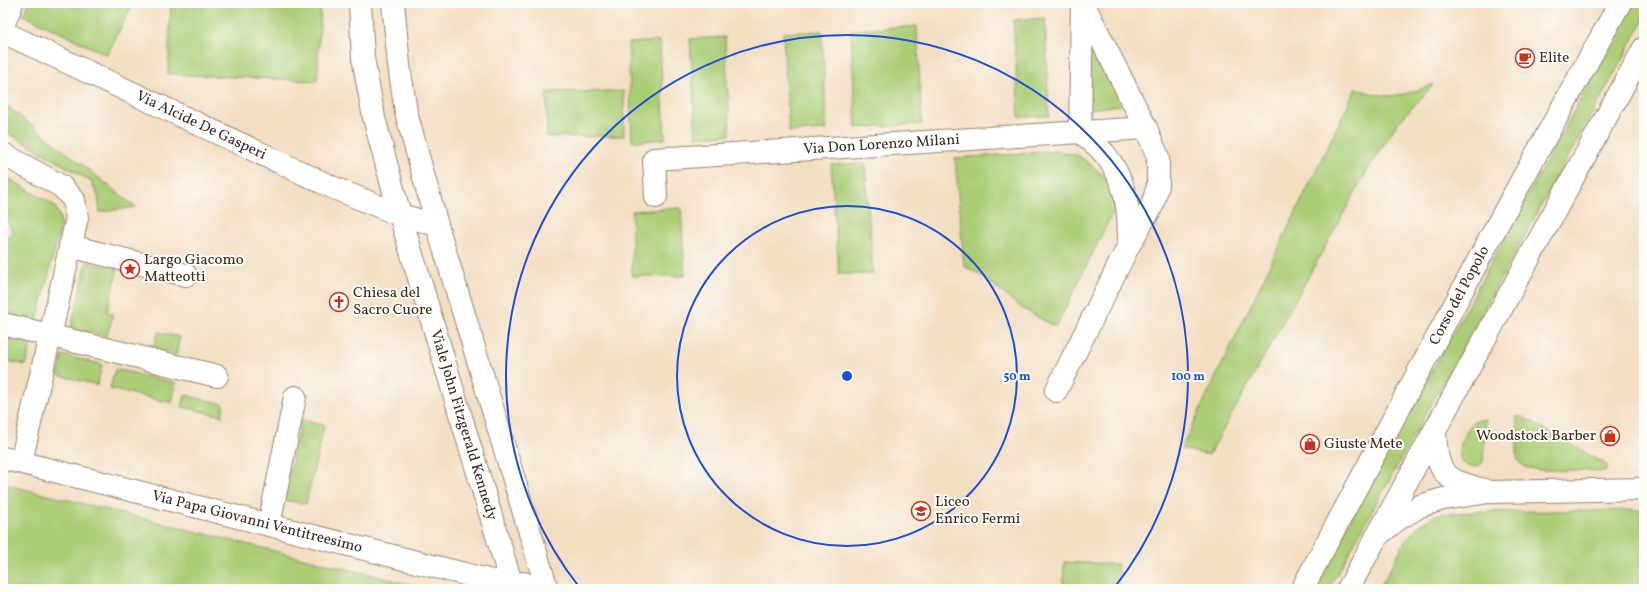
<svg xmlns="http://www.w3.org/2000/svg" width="1647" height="592" font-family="Vollkorn,serif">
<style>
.green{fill:#aacd76;stroke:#727c4a}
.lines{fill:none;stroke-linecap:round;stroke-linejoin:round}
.street-casing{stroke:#978470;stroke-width:24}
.secondary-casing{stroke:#978470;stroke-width:24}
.street{stroke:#fff;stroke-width:22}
.secondary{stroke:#fff;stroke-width:22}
.ring{fill:none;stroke:#1d4ed8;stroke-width:2}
.labels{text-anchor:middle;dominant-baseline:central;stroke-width:4;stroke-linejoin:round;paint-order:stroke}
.poi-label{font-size:15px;fill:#3b2a1e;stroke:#fdfcf7;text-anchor:start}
.street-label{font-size:15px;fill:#3b2a1e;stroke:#fdfcf7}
.centre{fill:#1d4ed8;stroke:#fdfcf7;stroke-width:2}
.ring-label{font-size:12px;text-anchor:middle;font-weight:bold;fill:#1d4ed8;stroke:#fdfcf7;stroke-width:4;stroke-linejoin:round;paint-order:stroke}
</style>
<rect width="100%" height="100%" fill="#fdfcf7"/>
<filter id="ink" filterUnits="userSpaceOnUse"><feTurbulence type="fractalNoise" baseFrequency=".025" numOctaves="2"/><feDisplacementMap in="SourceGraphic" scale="8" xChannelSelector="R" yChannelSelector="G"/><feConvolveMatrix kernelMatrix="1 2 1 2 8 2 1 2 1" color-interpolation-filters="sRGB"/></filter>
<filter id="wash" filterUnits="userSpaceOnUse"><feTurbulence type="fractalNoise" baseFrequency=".012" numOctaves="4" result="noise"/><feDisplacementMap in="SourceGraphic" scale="16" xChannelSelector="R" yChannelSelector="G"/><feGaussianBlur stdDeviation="0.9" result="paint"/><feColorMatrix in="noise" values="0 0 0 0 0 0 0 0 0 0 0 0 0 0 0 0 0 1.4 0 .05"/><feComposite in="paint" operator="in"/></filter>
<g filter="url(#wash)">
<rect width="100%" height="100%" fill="#f3dec2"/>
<!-- green -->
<path class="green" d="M 28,3 L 133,3 L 107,55 L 23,15 Z
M 171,3 L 321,3 L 317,81 L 168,74 Z
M 1633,3 L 1644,3 L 1644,20 L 1329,589 L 1313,589 Z
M 1045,18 L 1049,116 L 1019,117 L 1013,20 Z
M 917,26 L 922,124 L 856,128 L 851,30 Z
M 822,31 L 827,130 L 789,132 L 783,33 Z
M 725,37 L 730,135 L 696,137 L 690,39 Z
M 1089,39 L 1123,105 L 1090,109 Z
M 660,41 L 665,139 L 632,142 L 628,43 Z
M 1434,84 L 1397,124 L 1370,166 L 1209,455 L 1181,449 L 1356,88 C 1389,101 1402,96 1434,84 Z
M 624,91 L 624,136 L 547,137 L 547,92 Z
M 3,103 L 136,207 L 100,212 L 98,196 L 91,181 L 3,130 Z
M 1059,151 L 1079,156 L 1096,169 L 1107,179 L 1113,194 L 1115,208 L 1056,327 L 1023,309 L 982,276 L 964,266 L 955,158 Z
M 865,163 L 873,274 L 839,274 L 831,165 Z
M 3,175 L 54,205 L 60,217 L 61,226 L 37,320 L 3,312 L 3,238 L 13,234 L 3,209 Z
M 681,208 L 685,276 L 632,276 L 632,211 Z
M 87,262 L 118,269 L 107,312 L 113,314 L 107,336 L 71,328 Z
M 158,332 L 180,337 L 176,355 L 154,349 Z
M 3,338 L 31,344 L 26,365 L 3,360 Z
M 62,355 L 102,364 L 97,385 L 58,375 Z
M 115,369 L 176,383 L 172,403 L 110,389 Z
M 185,395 L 224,404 L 222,416 L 182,407 Z
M 1517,417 L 1523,417 L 1607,465 L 1606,471 L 1538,470 L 1525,467 L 1520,463 L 1517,457 Z
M 1486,419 L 1483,462 C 1473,474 1457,463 1459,450 C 1461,440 1468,430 1473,421 Z
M 301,420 L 324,425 L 306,504 L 283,500 Z
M 3,484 L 429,589 L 3,589 Z
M 1644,510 L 1644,589 L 1379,589 L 1405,542 L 1419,525 L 1438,514 L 1471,512 Z
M 1064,562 L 1118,564 L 1118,589 L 1063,589 Z"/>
</g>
<g filter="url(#ink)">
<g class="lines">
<defs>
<g id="street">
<path id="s1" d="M 360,3 L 363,58 L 374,118 L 400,215 L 513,589"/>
<path d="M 393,3 L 399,65 L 406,112 L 437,225 L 547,589"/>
<path d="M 1082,3 L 1080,132 C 1088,138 1097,145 1104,153 C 1127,181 1129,209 1129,244"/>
<path d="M 3,26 L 12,3"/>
<path id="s2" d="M 3,32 L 334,188 L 400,215 L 437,225"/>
<path d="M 3,154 L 61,186 L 74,200 L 77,218 L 21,462"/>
<path id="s3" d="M 656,197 L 654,159 L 1146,128"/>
<path d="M 70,246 L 186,275"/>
<path d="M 3,324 L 217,376"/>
<path d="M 1056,391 L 1129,245 L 1152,206 L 1158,186 L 1158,157 L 1146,128 L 1083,3"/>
<path d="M 1435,430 C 1437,474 1442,479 1484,490"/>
<path id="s4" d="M 3,458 L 512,586 L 524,583"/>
<path d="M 269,525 L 295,397"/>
<path d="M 1376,537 L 1397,520 L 1420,506 L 1443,499 L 1489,492 L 1644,489"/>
</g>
<g id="secondary">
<path id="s5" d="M 1302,589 L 1508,205 L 1620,3"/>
<path d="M 1348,589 L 1644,48"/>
</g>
</defs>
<!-- street casing -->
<use href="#street" class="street-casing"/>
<!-- secondary casing -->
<use href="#secondary" class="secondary-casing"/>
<!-- street -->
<use href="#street" class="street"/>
<!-- secondary -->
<use href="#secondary" class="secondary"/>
</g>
</g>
<!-- distance rings -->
<g class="ring">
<circle cx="847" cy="376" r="170"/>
<path d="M580 588A341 341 0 1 1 1114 588"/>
</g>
<!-- icons -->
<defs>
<symbol id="cafe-ring" viewBox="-11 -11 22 22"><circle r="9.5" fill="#fdfcf7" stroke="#c8321e" stroke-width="1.5"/><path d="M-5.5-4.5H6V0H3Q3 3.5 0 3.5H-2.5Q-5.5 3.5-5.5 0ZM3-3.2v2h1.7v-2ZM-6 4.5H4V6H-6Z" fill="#c8321e"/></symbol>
<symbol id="sight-ring" viewBox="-11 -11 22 22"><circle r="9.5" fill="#fdfcf7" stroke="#c8321e" stroke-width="1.5"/><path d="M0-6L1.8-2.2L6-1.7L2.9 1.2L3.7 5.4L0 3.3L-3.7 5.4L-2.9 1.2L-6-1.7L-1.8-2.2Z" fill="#c8321e"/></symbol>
<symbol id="church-ring" viewBox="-11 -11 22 22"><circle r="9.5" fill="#fdfcf7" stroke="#c8321e" stroke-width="1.5"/><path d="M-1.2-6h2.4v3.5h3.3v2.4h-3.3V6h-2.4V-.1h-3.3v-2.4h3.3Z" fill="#c8321e"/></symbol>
<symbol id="shop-ring" viewBox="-11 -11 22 22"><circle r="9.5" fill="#fdfcf7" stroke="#c8321e" stroke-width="1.5"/><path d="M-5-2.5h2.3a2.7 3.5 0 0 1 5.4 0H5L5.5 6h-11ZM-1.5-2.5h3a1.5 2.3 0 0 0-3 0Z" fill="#c8321e"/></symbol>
<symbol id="school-ring" viewBox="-11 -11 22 22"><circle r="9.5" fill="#fdfcf7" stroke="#c8321e" stroke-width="1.5"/><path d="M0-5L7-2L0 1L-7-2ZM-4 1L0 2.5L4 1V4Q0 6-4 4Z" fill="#c8321e"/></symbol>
</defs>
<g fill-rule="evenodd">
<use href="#cafe-ring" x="1514" y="47" width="22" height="22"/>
<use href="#sight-ring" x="119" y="258" width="22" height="22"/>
<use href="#church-ring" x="328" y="291" width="22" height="22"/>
<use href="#shop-ring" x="1599" y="425" width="22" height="22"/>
<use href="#shop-ring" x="1299" y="433" width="22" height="22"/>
<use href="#school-ring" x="910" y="500" width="22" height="22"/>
</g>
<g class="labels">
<!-- poi labels -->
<g class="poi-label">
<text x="1539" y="58">Elite</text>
<text x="144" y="260">Largo Giacomo<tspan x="144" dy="17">Matteotti</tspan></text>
<text x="353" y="293">Chiesa del<tspan x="353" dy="17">Sacro Cuore</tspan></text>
<text x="1596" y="436" text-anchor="end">Woodstock Barber</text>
<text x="1324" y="444">Giuste Mete</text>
<text x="935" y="502">Liceo<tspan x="935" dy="17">Enrico Fermi</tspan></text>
</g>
<!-- street labels -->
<g class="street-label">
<text stroke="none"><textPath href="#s2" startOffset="219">Via Alcide De Gasperi</textPath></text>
<text stroke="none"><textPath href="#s3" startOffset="266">Via Don Lorenzo Milani</textPath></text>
<text stroke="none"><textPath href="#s5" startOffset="333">Corso del Popolo</textPath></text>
<text stroke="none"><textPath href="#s1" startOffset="436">Viale John Fitzgerald Kennedy</textPath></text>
<text stroke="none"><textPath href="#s4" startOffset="262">Via Papa Giovanni Ventitreesimo</textPath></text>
</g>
</g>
<circle cx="847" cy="376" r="6" class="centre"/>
<g class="ring-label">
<text x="1017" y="380">50 m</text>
<text x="1188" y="380">100 m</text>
</g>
<!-- margin -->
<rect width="1647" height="592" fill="none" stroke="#fdfcf7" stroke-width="16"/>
</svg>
